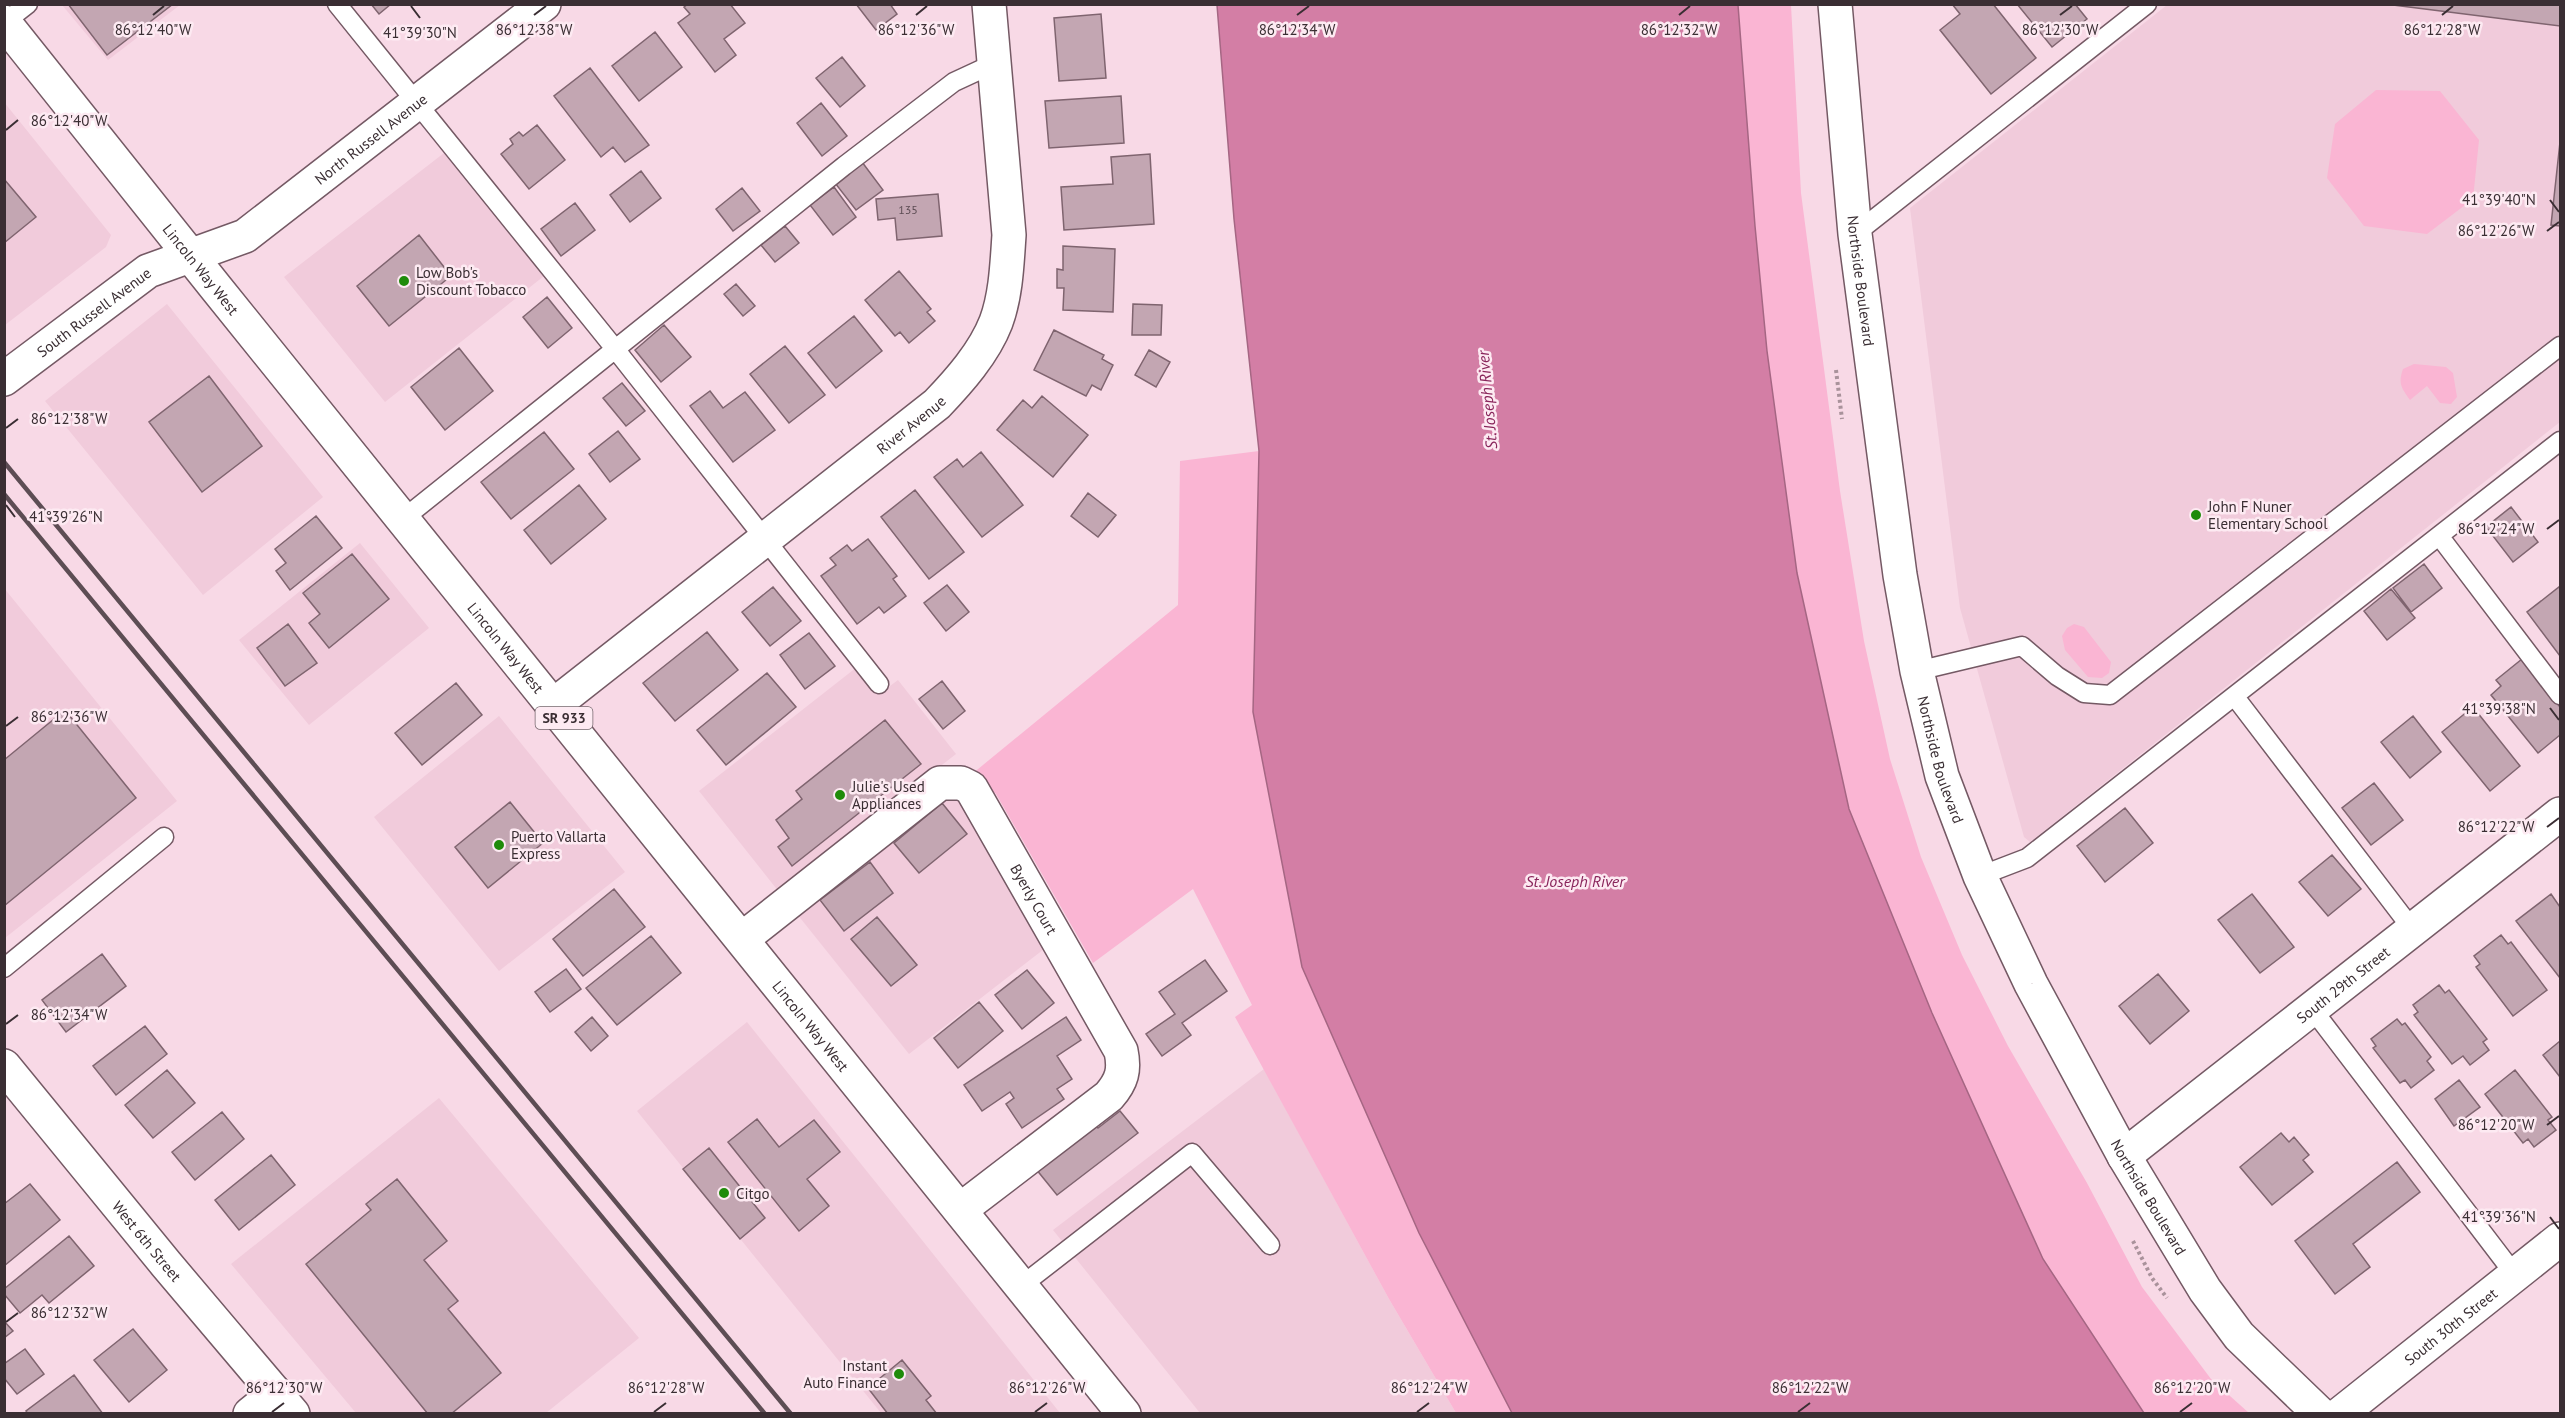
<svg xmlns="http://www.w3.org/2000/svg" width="2565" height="1418" font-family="'PT Sans',sans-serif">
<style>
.built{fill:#f1cbdb}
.green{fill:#fab5d3}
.water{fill:#d37ea5;stroke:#a56683;stroke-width:1.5}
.building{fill:#c3a6b2;stroke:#7f646f;stroke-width:1.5}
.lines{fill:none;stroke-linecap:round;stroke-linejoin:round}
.service-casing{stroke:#745964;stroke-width:21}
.minor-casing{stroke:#745964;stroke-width:36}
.primary-casing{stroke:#745964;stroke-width:36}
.path{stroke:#a9929b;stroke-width:4;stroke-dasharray:3 3;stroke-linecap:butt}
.service{stroke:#fff;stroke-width:18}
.minor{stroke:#fff;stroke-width:33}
.primary{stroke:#fff;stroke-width:33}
.rail{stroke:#5d4d54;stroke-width:4.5}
.ticks{fill:none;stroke:#3a2e33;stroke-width:2}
.poi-dot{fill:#1f8b0a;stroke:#fdeaf2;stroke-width:2}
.labels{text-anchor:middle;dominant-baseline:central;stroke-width:5;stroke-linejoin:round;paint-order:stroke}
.number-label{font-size:12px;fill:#5c4c53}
.shield{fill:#fdeaf2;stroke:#74666c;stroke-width:1.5}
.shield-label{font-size:14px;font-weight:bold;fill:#3a2e33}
.street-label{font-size:15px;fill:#3a2e33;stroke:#fdeaf2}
.poi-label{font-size:15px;fill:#3a2e33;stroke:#fdeaf2;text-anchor:start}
.water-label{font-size:16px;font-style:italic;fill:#89255b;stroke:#fdeaf2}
.ticks-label{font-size:15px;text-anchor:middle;fill:#3a2e33;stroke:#fdeaf2;stroke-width:5;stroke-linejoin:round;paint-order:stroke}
</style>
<rect width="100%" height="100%" fill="#f8d9e6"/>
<!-- built -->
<path class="built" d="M 62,5 L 180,5 L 108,60 Z
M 2167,5 L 2560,5 L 2560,422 L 2030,842 L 2024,837 L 1960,608 L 1910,208 Z
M 4,102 L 111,235 L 106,247 L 5,325 Z
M 444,153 L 544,276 L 385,402 L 284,277 Z
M 167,304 L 323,497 L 203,595 L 45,401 Z
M 360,543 L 429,628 L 309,725 L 239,640 Z
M 4,588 L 177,801 L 5,938 L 4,938 Z
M 857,667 L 878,695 L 898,680 L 956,754 L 779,892 L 699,791 Z
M 499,716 L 625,872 L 499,971 L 374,817 Z
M 948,793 L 964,797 L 1048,946 L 909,1054 L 797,914 Z
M 747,1022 L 906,1220 L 1060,1413 L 881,1413 L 637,1111 Z
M 1264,1069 L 1389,1299 L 1456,1413 L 1200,1413 L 1053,1230 Z
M 439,1098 L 639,1338 L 546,1413 L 356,1413 L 231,1264 Z"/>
<!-- green -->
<path class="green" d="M 1738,5 L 1791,5 L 1801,193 L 1840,491 L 1864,641 L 1890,759 L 1921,857 L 1962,955 L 2008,1046 L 2087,1183 L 2142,1287 L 2211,1379 L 2249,1413 L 2144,1413 L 2043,1259 L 1932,1013 L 1849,809 L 1797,573 L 1767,351 L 1755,226 Z
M 2376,90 L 2440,91 L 2479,140 L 2473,199 L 2427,234 L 2364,226 L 2327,178 L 2335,124 Z
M 2414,364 L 2446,367 L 2453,373 L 2457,397 L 2451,404 L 2440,403 L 2427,386 L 2410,400 C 2401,388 2398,383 2403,369 Z
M 1259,451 L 1253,712 L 1302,967 L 1419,1233 L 1512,1413 L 1456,1413 L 1389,1299 L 1235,1017 L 1252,1005 L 1193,889 L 1093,963 L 996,794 L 972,774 L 1178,605 L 1180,461 Z
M 2074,624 L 2084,627 L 2111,662 L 2109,673 L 2102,678 L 2088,677 L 2065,650 L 2062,636 L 2067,628 Z"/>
<!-- water -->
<path class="water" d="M 1217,5 L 1738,5 L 1755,226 L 1767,351 L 1797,573 L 1849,809 L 1932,1013 L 2043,1259 L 2144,1413 L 1512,1413 L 1419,1233 L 1302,967 L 1253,712 L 1259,451 L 1234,219 Z"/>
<!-- building -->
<path class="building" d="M 68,4 L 173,4 L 107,55 Z
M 371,4 L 391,4 L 379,14 Z
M 688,4 L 730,4 L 745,23 L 724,39 L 736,55 L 715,72 L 678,23 L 690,14 L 684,7 Z
M 856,4 L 890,4 L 897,14 L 876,30 Z
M 1952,4 L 1993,4 L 2036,58 L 1991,94 L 1940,30 L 1960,14 Z
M 2017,4 L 2075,4 L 2087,19 L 2052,47 Z
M 2385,4 L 2560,4 L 2560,26 Z
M 1101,14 L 1106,78 L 1059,81 L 1054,18 Z
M 655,32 L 682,67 L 639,101 L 612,66 Z
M 842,57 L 865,86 L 840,107 L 816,78 Z
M 590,68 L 649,145 L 625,162 L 613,147 L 601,157 L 554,96 Z
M 1121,96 L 1124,143 L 1049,148 L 1045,101 Z
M 821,103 L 847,136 L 822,156 L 797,123 Z
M 537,125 L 565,160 L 529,189 L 501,154 L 513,144 L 510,139 L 519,132 L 523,136 Z
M 2560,142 L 2560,226 L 2551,225 Z
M 1150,154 L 1154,224 L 1064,230 L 1061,187 L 1113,184 L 1111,157 Z
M 862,162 L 883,190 L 856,210 L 835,183 Z
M 641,171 L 661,198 L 630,222 L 610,195 Z
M 4,179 L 36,217 L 4,243 Z
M 834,187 L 856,217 L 833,235 L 810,205 Z
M 742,188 L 760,211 L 733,231 L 716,209 Z
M 938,194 L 942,236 L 897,240 L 895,218 L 878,220 L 876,199 Z
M 575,203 L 595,230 L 561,256 L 541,229 Z
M 785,226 L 799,243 L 775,262 L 761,245 Z
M 419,235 L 451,276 L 389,326 L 357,286 Z
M 1063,246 L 1115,249 L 1113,312 L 1063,310 L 1064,288 L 1057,288 L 1057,269 L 1063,270 Z
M 899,271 L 931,309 L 927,312 L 935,321 L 909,343 L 900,332 L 895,336 L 865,300 Z
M 736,284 L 755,306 L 743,316 L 724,294 Z
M 547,297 L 572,328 L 548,348 L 523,317 Z
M 1133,304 L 1162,305 L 1161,335 L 1132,335 Z
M 854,316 L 882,351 L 836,388 L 808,353 Z
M 664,325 L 691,357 L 661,382 L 635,350 Z
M 1054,330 L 1104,355 L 1102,359 L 1113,365 L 1101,390 L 1092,385 L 1086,396 L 1034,370 Z
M 785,346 L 825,395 L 789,423 L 750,374 Z
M 459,348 L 493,391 L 445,430 L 411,387 Z
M 1149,350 L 1170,362 L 1156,387 L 1135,375 Z
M 209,376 L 262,446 L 202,492 L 149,422 Z
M 622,383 L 645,411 L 626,426 L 603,398 Z
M 710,391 L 723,408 L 745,392 L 775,430 L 733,462 L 690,406 Z
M 1042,396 L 1088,435 L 1053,477 L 997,430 L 1023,400 L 1032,408 Z
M 618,431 L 640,459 L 610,482 L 589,454 Z
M 544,432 L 574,469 L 511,519 L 481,482 Z
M 981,452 L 1023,505 L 982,537 L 934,477 L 957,459 L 963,467 Z
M 579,485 L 606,519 L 551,564 L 524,530 Z
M 915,490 L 964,552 L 929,579 L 881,517 Z
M 1088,493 L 1116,515 L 1098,537 L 1071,516 Z
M 2511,507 L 2538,542 L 2513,562 L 2486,527 Z
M 316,516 L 342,548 L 290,590 L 276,571 L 286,563 L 275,549 Z
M 868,539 L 897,576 L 893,579 L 906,596 L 884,613 L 879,607 L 857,624 L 821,576 L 836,565 L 830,558 L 847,545 L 852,551 Z
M 352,554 L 389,599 L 329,648 L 309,623 L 320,614 L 303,593 Z
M 2424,564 L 2442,588 L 2411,612 L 2393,588 Z
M 947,585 L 969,612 L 946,631 L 924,603 Z
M 773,587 L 801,621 L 770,646 L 742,612 Z
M 2559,587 L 2560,589 L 2560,656 L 2527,612 Z
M 2391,589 L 2415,618 L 2387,640 L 2364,611 Z
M 288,624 L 317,663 L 285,686 L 257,648 Z
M 707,632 L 738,670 L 675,721 L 643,683 Z
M 809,633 L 835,666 L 805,689 L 780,655 Z
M 2522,659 L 2560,707 L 2560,735 L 2538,753 L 2491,695 L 2501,686 L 2496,680 Z
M 767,673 L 796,707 L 726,765 L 697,730 Z
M 942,681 L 965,711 L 943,729 L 919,699 Z
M 456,683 L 482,715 L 422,765 L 395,733 Z
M 2473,707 L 2520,766 L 2490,791 L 2442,732 Z
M 65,710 L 136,798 L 4,906 L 4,760 Z
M 2413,716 L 2441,752 L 2410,778 L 2381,742 Z
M 885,720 L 921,764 L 792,866 L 778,847 L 789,838 L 776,820 L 802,799 L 796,791 Z
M 2374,783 L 2403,820 L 2371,845 L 2342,808 Z
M 510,802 L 543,843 L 488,888 L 455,847 Z
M 942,803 L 967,834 L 919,873 L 894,843 Z
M 2125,808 L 2153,843 L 2105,882 L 2077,846 Z
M 2332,855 L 2361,889 L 2328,916 L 2299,882 Z
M 870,862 L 893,893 L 844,931 L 820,900 Z
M 614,889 L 645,927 L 583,976 L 553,939 Z
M 2252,894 L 2294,947 L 2260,973 L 2218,920 Z
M 2551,894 L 2560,907 L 2560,978 L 2516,921 Z
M 877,917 L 917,965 L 891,986 L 851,939 Z
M 2501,935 L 2508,944 L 2511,942 L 2547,990 L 2513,1016 L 2476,967 L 2480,964 L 2474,956 Z
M 651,936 L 681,973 L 617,1025 L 586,988 Z
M 102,954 L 126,986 L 66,1032 L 42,1000 Z
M 1205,960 L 1227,991 L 1182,1023 L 1191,1035 L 1162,1056 L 1146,1034 L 1175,1014 L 1159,992 Z
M 566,969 L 581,989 L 550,1012 L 535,992 Z
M 1027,970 L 1054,1003 L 1022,1029 L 995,995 Z
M 2158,974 L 2189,1011 L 2150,1044 L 2119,1006 Z
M 2439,985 L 2445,993 L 2449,990 L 2487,1039 L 2483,1042 L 2489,1050 L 2470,1065 L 2463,1056 L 2452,1064 L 2414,1015 L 2418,1012 L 2413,1005 Z
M 979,1002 L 1003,1031 L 958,1068 L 934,1038 Z
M 592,1017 L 608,1036 L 591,1051 L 575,1032 Z
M 1066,1017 L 1081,1040 L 1057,1056 L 1072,1079 L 1057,1089 L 1064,1099 L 1022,1128 L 1006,1104 L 1014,1098 L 1010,1092 L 982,1111 L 964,1085 Z
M 2397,1019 L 2402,1025 L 2405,1023 L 2431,1057 L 2427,1061 L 2434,1070 L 2411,1088 L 2405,1080 L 2400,1083 L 2373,1048 L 2376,1046 L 2371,1039 Z
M 145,1026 L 167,1054 L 116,1095 L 93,1066 Z
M 2560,1041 L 2560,1077 L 2543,1055 Z
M 167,1070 L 195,1103 L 153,1138 L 125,1105 Z
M 2515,1070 L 2552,1117 L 2548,1120 L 2556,1130 L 2534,1147 L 2528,1139 L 2523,1143 L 2485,1094 Z
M 2459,1080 L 2480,1107 L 2454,1126 L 2435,1099 Z
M 1120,1111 L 1138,1133 L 1057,1195 L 1036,1169 L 1094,1123 L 1098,1128 Z
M 222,1112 L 244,1139 L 195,1180 L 172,1152 Z
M 757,1119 L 779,1147 L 814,1120 L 840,1152 L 807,1179 L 829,1206 L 799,1231 L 728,1142 Z
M 2281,1133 L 2289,1142 L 2294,1137 L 2309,1155 L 2303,1160 L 2313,1172 L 2272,1205 L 2240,1167 Z
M 709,1148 L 765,1218 L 740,1239 L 683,1169 Z
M 271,1155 L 295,1185 L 239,1230 L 215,1200 Z
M 2397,1162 L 2420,1192 L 2353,1244 L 2370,1267 L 2335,1294 L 2295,1241 Z
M 397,1179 L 447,1241 L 424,1260 L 458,1301 L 448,1309 L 501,1373 L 451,1414 L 428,1414 L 306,1264 L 371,1210 L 366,1204 Z
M 30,1184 L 60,1220 L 4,1266 L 4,1204 Z
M 69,1236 L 94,1266 L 49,1303 L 42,1295 L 20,1313 L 4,1294 L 4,1289 Z
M 4,1321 L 13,1331 L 4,1338 Z
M 133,1329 L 167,1370 L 129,1402 L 94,1360 Z
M 25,1349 L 44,1374 L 17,1394 L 4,1378 L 4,1364 Z
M 902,1360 L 931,1396 L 926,1400 L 937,1414 L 888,1414 L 868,1388 Z
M 74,1375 L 103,1414 L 28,1414 L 26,1411 Z"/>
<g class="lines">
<defs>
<path id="service" d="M 337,4 L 616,350 L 879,684
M 5,22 L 28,4
M 1855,234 L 2147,4
M 403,519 L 844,166 L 954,82 L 995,63
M 2440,537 L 2560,695
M 1917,671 L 2022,646 L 2057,676 L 2084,693 L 2110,695 L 2560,346
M 2235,697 L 2413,930
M 1980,876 L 2027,858 L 2560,441
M 4,968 L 164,837
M 2313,1010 L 2515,1275
M 1021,1286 L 1192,1153 L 1270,1245"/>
<g id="minor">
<path id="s1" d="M 1835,4 L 1855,234 L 1900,575 L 1917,671 L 1942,776 L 1980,876 L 2031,984 L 2124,1156 L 2205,1290 L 2239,1336 L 2320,1414"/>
<path id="s2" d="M 4,379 L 148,271 L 245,236 L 544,4"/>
<path id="s3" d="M 554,705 L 937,404 C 959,381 984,353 996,322 C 1006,295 1007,264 1009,235 L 989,4"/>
<path id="s4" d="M 742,939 L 940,783 L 961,783 L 971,788 L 1121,1051 C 1125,1070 1122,1081 1109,1096 L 960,1210"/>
<path id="s5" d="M 4,1066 L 166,1264 L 293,1414"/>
<path id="s6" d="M 2124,1156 L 2560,814"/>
<path d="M 250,1414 L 276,1393"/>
<path id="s7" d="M 2340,1414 L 2560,1239"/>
</g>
<g id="primary">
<path id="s8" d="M 4,22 L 217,289 L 1124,1414"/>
</g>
</defs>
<!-- service casing -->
<use href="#service" class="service-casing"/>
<!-- minor casing -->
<use href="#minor" class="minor-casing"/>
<!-- primary casing -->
<use href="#primary" class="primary-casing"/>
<!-- path -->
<path class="path" d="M 1836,370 L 1842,419
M 2133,1241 L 2152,1278 L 2167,1298"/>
<!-- service -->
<use href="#service" class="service"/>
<!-- minor -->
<use href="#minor" class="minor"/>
<!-- primary -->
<use href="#primary" class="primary"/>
<!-- rail -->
<path class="rail" d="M 4,462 L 791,1414
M 4,494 L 765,1414"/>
</g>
<!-- ticks -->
<path class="ticks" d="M 411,6 L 420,18M 153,15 L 164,6M 534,15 L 546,6M 916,15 L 927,6M 1297,15 L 1309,6M 1679,15 L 1690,6M 2060,15 L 2072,6M 2442,15 L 2453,6M 6,130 L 18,120M 2550,200 L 2559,212M 2547,231 L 2559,222M 6,428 L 18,419M 6,505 L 15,517M 2547,529 L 2559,520M 2550,708 L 2559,720M 6,726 L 18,717M 2547,827 L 2559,818M 6,1024 L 18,1015M 2547,1125 L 2559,1116M 2550,1217 L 2559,1229M 6,1322 L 18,1313M 272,1412 L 284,1403M 654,1412 L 666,1403M 1035,1412 L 1047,1403M 1417,1412 L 1429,1403M 1798,1412 L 1810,1403M 2180,1412 L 2192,1403"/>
<!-- markers -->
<g class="poi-dot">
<circle cx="404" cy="281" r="6"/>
<circle cx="2196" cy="515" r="6"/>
<circle cx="840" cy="795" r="6"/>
<circle cx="499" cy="845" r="6"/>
<circle cx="724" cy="1193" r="6"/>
<circle cx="899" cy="1374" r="6"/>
</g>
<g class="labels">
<!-- number labels -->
<g class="number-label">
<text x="908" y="209">135</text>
</g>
<!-- shield labels -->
<rect class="shield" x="535.5" y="707" width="57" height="22" rx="4.5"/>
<g class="shield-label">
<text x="564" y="718">SR 933</text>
</g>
<!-- street labels -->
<g class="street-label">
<text stroke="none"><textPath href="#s2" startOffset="442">North Russell Avenue</textPath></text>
<text stroke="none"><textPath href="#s8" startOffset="316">Lincoln Way West</textPath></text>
<text stroke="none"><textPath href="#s1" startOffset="278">Northside Boulevard</textPath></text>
<text stroke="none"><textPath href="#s2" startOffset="112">South Russell Avenue</textPath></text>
<text stroke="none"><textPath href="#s3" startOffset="454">River Avenue</textPath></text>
<text stroke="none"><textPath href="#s8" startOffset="802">Lincoln Way West</textPath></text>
<text stroke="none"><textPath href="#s1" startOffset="764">Northside Boulevard</textPath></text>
<text stroke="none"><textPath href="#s4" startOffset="412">Byerly Court</textPath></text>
<text stroke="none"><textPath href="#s6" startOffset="278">South 29th Street</textPath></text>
<text stroke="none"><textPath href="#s8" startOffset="1288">Lincoln Way West</textPath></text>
<text stroke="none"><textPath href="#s1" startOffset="1250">Northside Boulevard</textPath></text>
<text stroke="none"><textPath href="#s5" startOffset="226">West 6th Street</textPath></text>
<text stroke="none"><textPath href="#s7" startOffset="141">South 30th Street</textPath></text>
</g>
<!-- poi labels -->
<g class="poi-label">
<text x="416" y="272">Low Bob's<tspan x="416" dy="17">Discount Tobacco</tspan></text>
<text x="2208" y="506">John F Nuner<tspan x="2208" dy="17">Elementary School</tspan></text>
<text x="852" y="786">Julie's Used<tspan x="852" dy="17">Appliances</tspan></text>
<text x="511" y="836">Puerto Vallarta<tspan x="511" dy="17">Express</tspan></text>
<text x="736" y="1193">Citgo</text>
<text x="887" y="1365" text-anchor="end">Instant<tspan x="887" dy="17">Auto Finance</tspan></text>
</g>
<!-- water labels -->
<g class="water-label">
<text transform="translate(1487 400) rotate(-95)">St. Joseph River</text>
<text x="1575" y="881">St. Joseph River</text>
</g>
</g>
<g class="ticks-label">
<text x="153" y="35">86°12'40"W</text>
<text x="534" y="35">86°12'38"W</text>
<text x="916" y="35">86°12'36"W</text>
<text x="1297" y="35">86°12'34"W</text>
<text x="1679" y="35">86°12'32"W</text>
<text x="2060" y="35">86°12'30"W</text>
<text x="2442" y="35">86°12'28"W</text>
<text x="420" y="38">41°39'30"N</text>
<text x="69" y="126">86°12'40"W</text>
<text x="2499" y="205">41°39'40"N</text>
<text x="2496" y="236">86°12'26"W</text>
<text x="69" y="424">86°12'38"W</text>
<text x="66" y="522">41°39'26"N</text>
<text x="2496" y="534">86°12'24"W</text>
<text x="2499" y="714">41°39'38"N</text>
<text x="69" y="722">86°12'36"W</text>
<text x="2496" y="832">86°12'22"W</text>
<text x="69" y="1020">86°12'34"W</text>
<text x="2496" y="1130">86°12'20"W</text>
<text x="2499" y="1222">41°39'36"N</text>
<text x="69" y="1318">86°12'32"W</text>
<text x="284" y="1393">86°12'30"W</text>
<text x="666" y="1393">86°12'28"W</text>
<text x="1047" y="1393">86°12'26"W</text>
<text x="1429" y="1393">86°12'24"W</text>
<text x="1810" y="1393">86°12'22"W</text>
<text x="2192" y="1393">86°12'20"W</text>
</g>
<!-- border -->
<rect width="2565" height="1418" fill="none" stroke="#3a2e33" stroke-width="12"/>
</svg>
